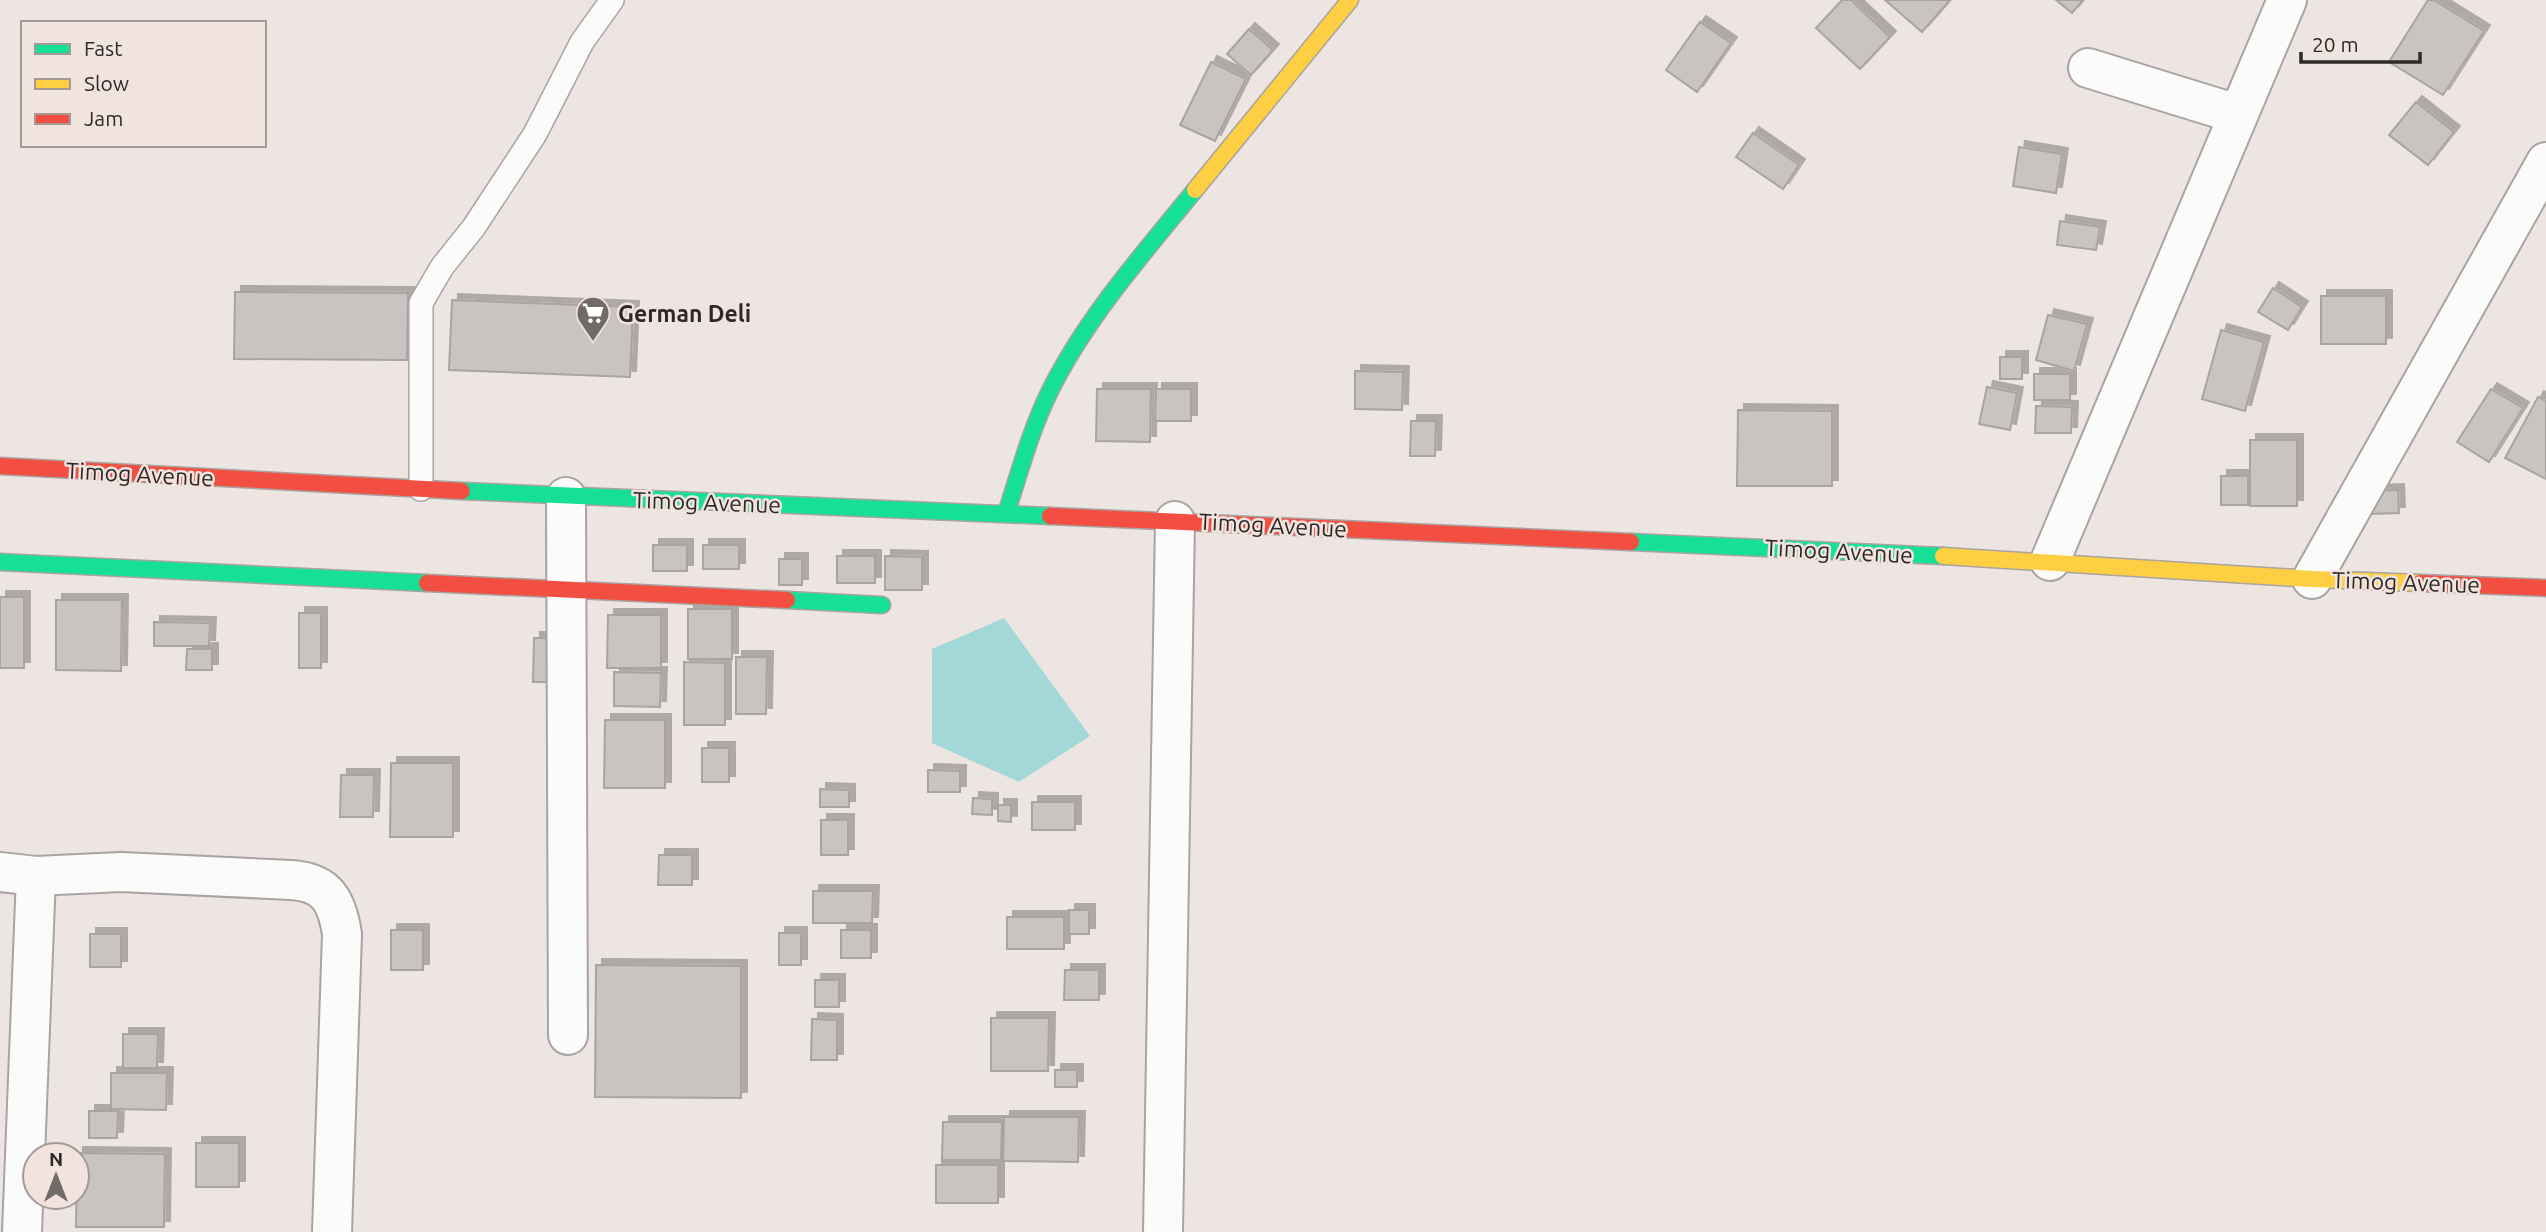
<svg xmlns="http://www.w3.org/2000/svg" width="2546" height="1232" font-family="Ubuntu,sans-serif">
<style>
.water{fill:#a2d8d8}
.building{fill:#c9c3c1;stroke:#a9a3a1;stroke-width:2;filter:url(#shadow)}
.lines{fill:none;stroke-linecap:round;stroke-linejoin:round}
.lane-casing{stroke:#a9a3a1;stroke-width:26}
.street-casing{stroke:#a9a3a1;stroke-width:42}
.fast-casing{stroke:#a9a3a1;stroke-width:19}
.slow-casing{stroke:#a9a3a1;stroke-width:19}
.jam-casing{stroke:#a9a3a1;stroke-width:19}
.lane{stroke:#fcfbfb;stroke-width:23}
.street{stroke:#fcfbfb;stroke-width:38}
.fast{stroke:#16e098;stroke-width:16}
.slow{stroke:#ffcf43;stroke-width:16}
.jam{stroke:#f24e42;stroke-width:16}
.labels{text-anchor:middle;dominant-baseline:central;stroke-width:5;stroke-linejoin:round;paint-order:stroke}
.poi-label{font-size:23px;font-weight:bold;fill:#2e2927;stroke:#f1e3de;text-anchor:start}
.street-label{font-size:23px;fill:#2e2927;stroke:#f1e3de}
</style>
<defs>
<filter id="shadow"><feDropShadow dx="6" dy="-6" stdDeviation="0" flood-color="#0004"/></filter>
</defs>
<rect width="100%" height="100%" fill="#ede5e2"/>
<!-- water -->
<path class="water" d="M 1004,618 L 1090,736 L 1019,782 L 932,743 L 932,649 Z"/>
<!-- building -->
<path class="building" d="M 1842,0 L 1851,0 L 1890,37 L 1860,69 L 1816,28 Z
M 1885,0 L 1950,0 L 1922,32 Z
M 2056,0 L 2083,0 L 2072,13 Z
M 2428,0 L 2434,0 L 2484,31 L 2443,95 L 2389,62 Z
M 1700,22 L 1731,43 L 1697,92 L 1666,70 Z
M 1249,29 L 1273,50 L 1251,75 L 1227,54 Z
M 1211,62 L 1246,79 L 1215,141 L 1180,125 Z
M 2416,102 L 2454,132 L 2428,165 L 2389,135 Z
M 1753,133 L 1799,165 L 1783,189 L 1736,157 Z
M 2019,147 L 2062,154 L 2056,193 L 2013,186 Z
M 2060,221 L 2100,227 L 2096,250 L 2057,245 Z
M 2273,288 L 2302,307 L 2288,330 L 2258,312 Z
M 235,292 L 408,293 L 407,360 L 234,359 Z
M 2321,296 L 2386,296 L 2386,344 L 2321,344 Z
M 452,300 L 633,307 L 630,377 L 449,370 Z
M 2048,315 L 2087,324 L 2074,371 L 2036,360 Z
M 2221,330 L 2264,342 L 2245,411 L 2202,399 Z
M 2000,357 L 2022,357 L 2022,379 L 2000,379 Z
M 1355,371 L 1403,372 L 1402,410 L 1355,409 Z
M 2034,374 L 2070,374 L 2070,400 L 2034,400 Z
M 1987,387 L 2017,393 L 2010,430 L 1979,424 Z
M 1097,389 L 1151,389 L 1150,442 L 1096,441 Z
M 1156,389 L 1191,389 L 1191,421 L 1155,421 Z
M 2491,389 L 2523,408 L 2489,462 L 2457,442 Z
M 2538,397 L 2546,401 L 2546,479 L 2505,458 Z
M 2036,406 L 2072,407 L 2071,433 L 2035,433 Z
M 1738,410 L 1832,411 L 1832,486 L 1737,486 Z
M 1411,421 L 1436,421 L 1435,456 L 1410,456 Z
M 2250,440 L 2297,440 L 2297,506 L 2250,506 Z
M 2221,476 L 2248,476 L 2248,505 L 2221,505 Z
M 2398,490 L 2399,513 L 2370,514 L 2370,491 Z
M 653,545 L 687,545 L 687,571 L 653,571 Z
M 703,545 L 739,545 L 739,569 L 703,569 Z
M 837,556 L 875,556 L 875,583 L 837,583 Z
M 885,556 L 922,557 L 922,590 L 885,590 Z
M 779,559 L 802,559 L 802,585 L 779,585 Z
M 0,597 L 24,597 L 24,668 L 0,668 Z
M 56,600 L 122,600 L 121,671 L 56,670 Z
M 688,609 L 732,609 L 732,659 L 688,659 Z
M 299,613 L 321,613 L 321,668 L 299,668 Z
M 608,615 L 661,615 L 661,668 L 607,668 Z
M 154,622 L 210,623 L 209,646 L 154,646 Z
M 534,638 L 564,638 L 563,682 L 533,682 Z
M 187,649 L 212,649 L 212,670 L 186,670 Z
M 736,657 L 767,657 L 766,714 L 736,714 Z
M 684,662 L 725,663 L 725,725 L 684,725 Z
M 614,672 L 661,673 L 660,707 L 614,706 Z
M 605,720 L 665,720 L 665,788 L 604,788 Z
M 702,748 L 729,748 L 729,782 L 702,782 Z
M 391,763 L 453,763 L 453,837 L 390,837 Z
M 928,770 L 960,771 L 960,792 L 928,792 Z
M 341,775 L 374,775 L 373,817 L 340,817 Z
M 820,789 L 849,790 L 849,807 L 820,807 Z
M 973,798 L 992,799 L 992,815 L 972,814 Z
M 1032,802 L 1075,802 L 1075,830 L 1032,830 Z
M 998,805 L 1011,805 L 1011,822 L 998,821 Z
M 821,820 L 848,820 L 848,855 L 821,855 Z
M 659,855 L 692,855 L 692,885 L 658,885 Z
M 813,891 L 873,891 L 872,923 L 813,923 Z
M 1069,910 L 1089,910 L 1089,934 L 1069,934 Z
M 1007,917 L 1064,917 L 1064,949 L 1007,949 Z
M 391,930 L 423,930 L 423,970 L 391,970 Z
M 841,930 L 871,930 L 871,958 L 841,958 Z
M 779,933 L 801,933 L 801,965 L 779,965 Z
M 90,934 L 121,934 L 121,967 L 90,967 Z
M 596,965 L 741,966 L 741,1098 L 595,1097 Z
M 1065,970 L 1099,970 L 1099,1000 L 1064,1000 Z
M 815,980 L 839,980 L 839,1007 L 815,1007 Z
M 991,1018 L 1049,1018 L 1048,1071 L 991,1071 Z
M 812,1019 L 837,1020 L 837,1060 L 811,1060 Z
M 123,1034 L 158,1034 L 157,1068 L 123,1068 Z
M 1055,1070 L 1077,1070 L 1077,1087 L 1055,1087 Z
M 111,1073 L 167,1073 L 166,1110 L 111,1109 Z
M 89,1111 L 118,1111 L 117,1138 L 89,1138 Z
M 1004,1117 L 1079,1117 L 1078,1162 L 1003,1161 Z
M 943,1122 L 1002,1122 L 1001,1160 L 942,1160 Z
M 196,1143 L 239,1143 L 239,1187 L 196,1187 Z
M 77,1153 L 165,1154 L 164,1227 L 76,1227 Z
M 936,1165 L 998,1165 L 998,1203 L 936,1203 Z"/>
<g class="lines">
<defs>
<path id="lane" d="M 421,489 L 421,303 L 442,267 L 474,227 L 535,134 L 582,42 L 612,0"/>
<path id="street" d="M 2088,68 L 2237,114
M 566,497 L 568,1035
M 2050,561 L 2287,0
M 2312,579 L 2546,162
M 0,872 L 36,876 L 121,872 L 291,880 C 327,882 337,901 342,934 L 332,1232
M 22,1232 L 36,876
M 1163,1232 L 1175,521"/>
<path id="fast" d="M 462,491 L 1050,516
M 1006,514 C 1019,474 1030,432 1049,393 C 1085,319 1143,254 1195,190
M 1631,542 L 1943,556
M 0,562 L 427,583
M 787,600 L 882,605"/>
<path id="slow" d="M 1195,190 L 1350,0
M 1943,556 L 2312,579 L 2420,583"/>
<path id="jam" d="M 0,466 L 462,491
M 1050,516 L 1631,542
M 427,583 L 787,600
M 2420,583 L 2546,588"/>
</defs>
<!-- lane casing -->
<use href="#lane" class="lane-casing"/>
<!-- street casing -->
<use href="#street" class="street-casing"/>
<!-- fast casing -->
<use href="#fast" class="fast-casing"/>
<!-- slow casing -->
<use href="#slow" class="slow-casing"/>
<!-- jam casing -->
<use href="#jam" class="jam-casing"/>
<!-- lane -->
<use href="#lane" class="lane"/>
<!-- street -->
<use href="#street" class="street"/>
<!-- fast -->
<use href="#fast" class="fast"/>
<!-- slow -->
<use href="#slow" class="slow"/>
<!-- jam -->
<use href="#jam" class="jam"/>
</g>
<!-- icons -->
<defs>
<symbol id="supermarket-pin" viewBox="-11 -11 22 30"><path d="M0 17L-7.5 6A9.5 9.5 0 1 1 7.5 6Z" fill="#716b68" stroke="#f1e3de"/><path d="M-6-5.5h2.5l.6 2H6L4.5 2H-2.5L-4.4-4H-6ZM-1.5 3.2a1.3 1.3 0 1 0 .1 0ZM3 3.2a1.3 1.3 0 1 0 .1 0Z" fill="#fff"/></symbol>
</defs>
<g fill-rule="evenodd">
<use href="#supermarket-pin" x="574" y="294" width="38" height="52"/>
</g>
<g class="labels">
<!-- poi labels -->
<g class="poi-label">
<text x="618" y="313">German Deli</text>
</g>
<!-- street labels -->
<g class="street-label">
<text transform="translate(140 474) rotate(3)">Timog Avenue</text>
<text transform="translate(707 502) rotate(2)">Timog Avenue</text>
<text transform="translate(1273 525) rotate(3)">Timog Avenue</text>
<text transform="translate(1839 551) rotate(3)">Timog Avenue</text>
<text transform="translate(2406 582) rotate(2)">Timog Avenue</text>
</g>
</g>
<!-- legend -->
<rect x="21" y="21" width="245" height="126" fill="#f1e3de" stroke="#a39995" stroke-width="2"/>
<rect x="35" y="44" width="35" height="10" fill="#16e098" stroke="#a39995" stroke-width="2"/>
<text x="84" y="56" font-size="21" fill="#2e2927">Fast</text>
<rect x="35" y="79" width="35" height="10" fill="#ffcf43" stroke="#a39995" stroke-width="2"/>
<text x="84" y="91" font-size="21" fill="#2e2927">Slow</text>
<rect x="35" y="114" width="35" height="10" fill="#f24e42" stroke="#a39995" stroke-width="2"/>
<text x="84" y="126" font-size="21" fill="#2e2927">Jam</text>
<!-- north arrow -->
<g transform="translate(56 1176)"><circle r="33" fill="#f1e3de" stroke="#a39995" stroke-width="2"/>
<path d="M0-5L12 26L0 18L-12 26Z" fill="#716b68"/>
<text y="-10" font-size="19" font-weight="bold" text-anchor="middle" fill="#2e2927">N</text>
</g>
<!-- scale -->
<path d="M2301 52v10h119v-10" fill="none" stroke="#2e2927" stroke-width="3.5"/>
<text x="2312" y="52" font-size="21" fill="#2e2927" stroke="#f1e3de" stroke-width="5" paint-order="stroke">20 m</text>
</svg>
